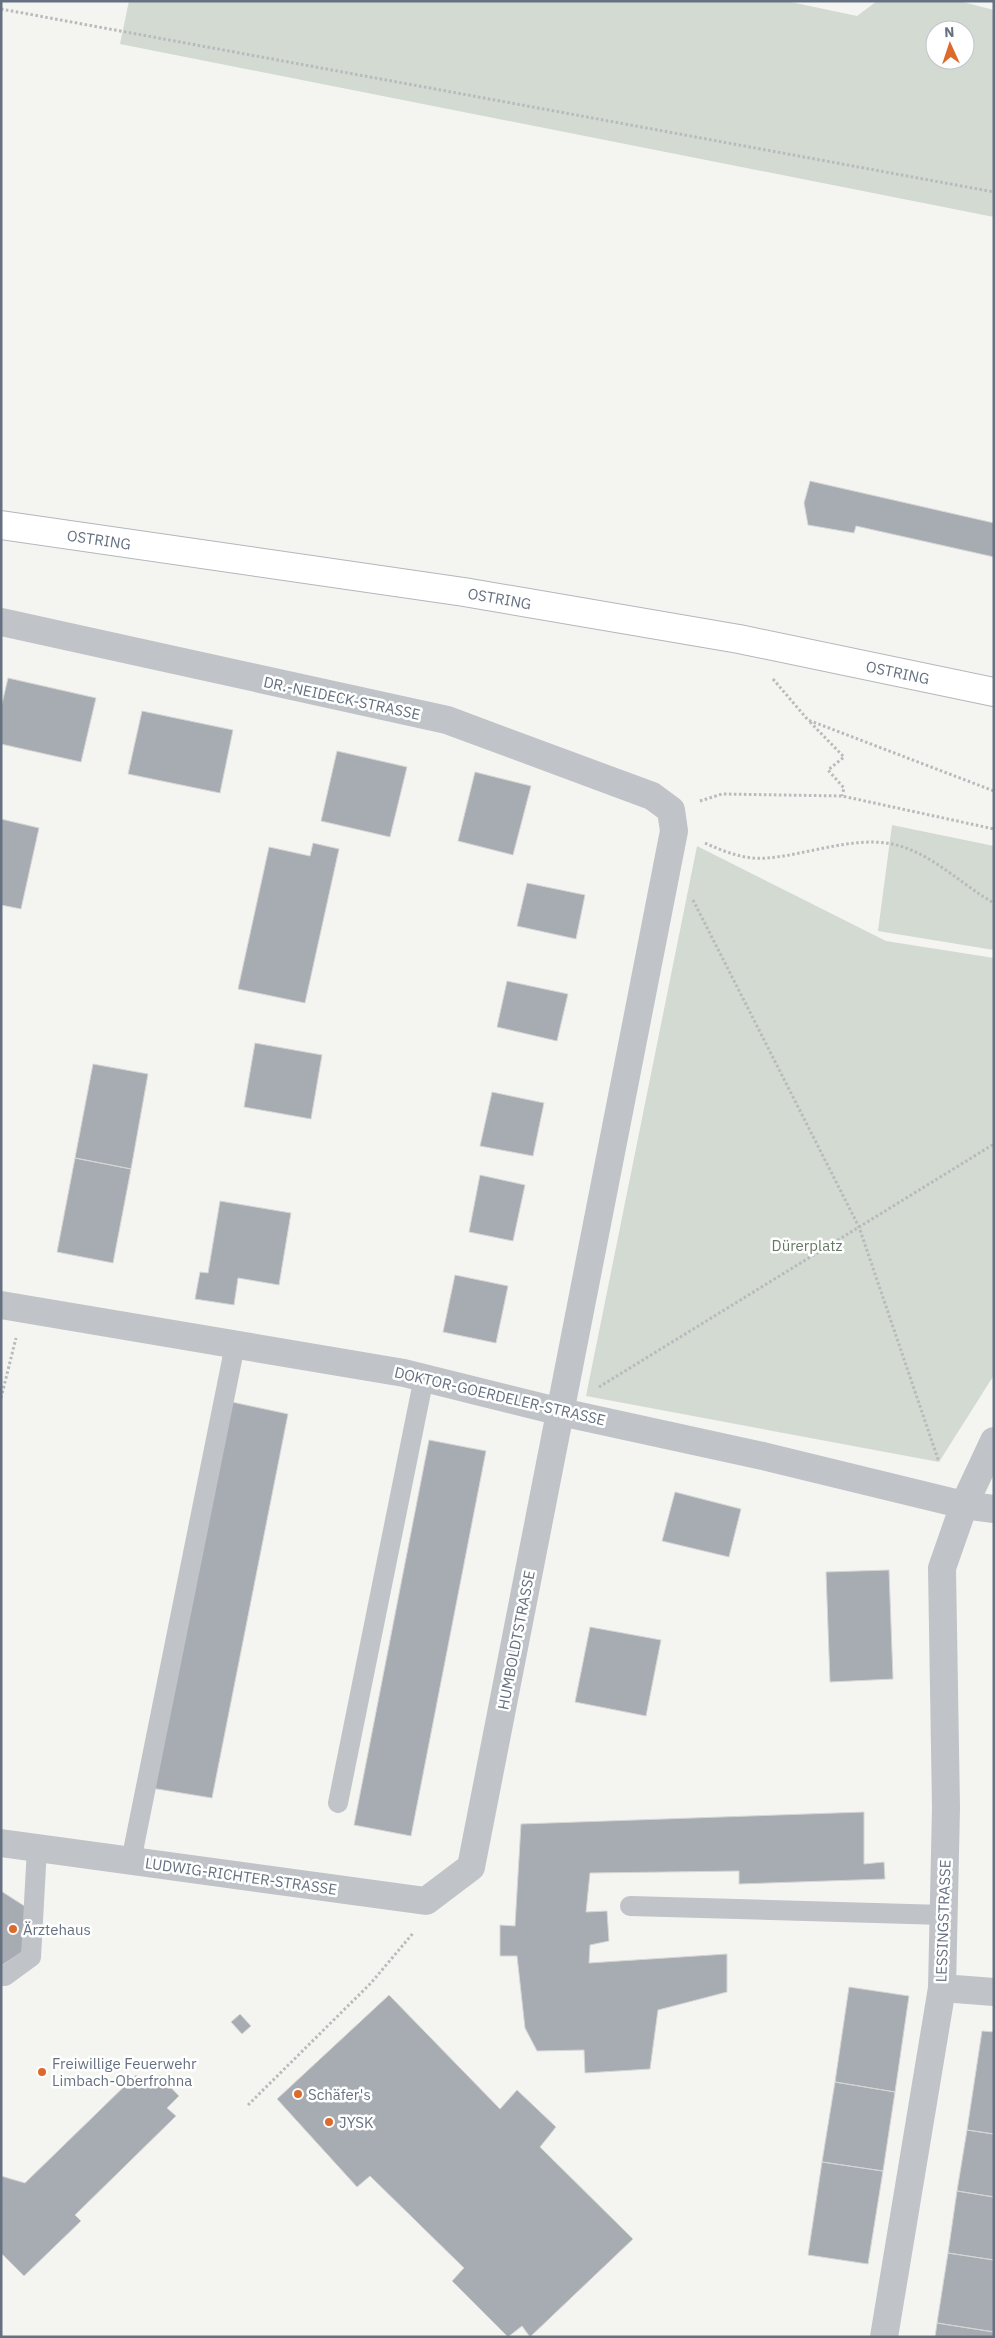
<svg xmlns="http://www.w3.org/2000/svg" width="995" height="2338" font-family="'IBM Plex Sans',sans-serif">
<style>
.green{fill:#d3dad1;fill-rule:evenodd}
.building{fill:#a7acb3;stroke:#d6d6d4}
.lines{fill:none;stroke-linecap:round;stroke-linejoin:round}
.secondary-casing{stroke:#b3b6bb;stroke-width:30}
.path{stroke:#b8babd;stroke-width:3;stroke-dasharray:2.5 2.5;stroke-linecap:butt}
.lane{stroke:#c0c3c7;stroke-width:20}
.street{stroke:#c0c3c7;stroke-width:28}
.secondary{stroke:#fff;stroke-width:28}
.poi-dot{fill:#db6a2b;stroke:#fff;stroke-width:2}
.labels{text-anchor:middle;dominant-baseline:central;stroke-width:5;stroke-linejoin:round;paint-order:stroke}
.street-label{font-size:15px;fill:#657181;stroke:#fff}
.park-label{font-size:15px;fill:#657864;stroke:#fff}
.poi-label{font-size:15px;fill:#657181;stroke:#fff;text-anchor:start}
</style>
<rect width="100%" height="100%" fill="#f4f5f1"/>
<!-- green -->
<path class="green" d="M 129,1 L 786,1 L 857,16 L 877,1 L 959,1 L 994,10 L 994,217 L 120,44 ZM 935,30 L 965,30 L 965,60 L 935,60 Z
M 892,825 L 994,846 L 994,950 L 878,931 Z
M 697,846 L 886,941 L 994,958 L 994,1375 L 939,1462 L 586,1396 Z"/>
<!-- building -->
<path class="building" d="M 810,481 L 994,523 L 994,557 L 856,526 L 854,533 L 808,525 L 804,503 Z
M 8,678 L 96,698 L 81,762 L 1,744 L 1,708 Z
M 142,711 L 233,730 L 220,793 L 128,774 Z
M 337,751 L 407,767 L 390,837 L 321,821 Z
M 475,772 L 531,786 L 513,855 L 458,841 Z
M 1,819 L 39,828 L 21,909 L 1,905 Z
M 313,843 L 339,849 L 305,1003 L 238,989 L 269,847 L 310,856 Z
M 527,883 L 585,895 L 576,939 L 517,926 Z
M 507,981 L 568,994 L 557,1041 L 497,1027 Z
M 255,1043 L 322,1055 L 311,1119 L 244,1107 Z
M 93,1064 L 148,1074 L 131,1169 L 75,1158 Z
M 492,1092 L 544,1103 L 533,1156 L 480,1146 Z
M 75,1158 L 131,1169 L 113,1263 L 57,1252 Z
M 480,1175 L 525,1185 L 513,1241 L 469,1232 Z
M 220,1201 L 291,1213 L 279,1285 L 238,1278 L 234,1305 L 195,1299 L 200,1272 L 208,1273 Z
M 455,1275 L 508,1286 L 496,1343 L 443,1332 Z
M 232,1402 L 288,1414 L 212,1798 L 151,1788 Z
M 429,1440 L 486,1451 L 411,1836 L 354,1825 Z
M 675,1492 L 741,1509 L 729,1557 L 662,1541 Z
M 889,1570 L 893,1679 L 830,1682 L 826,1572 Z
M 590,1627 L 661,1640 L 646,1716 L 575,1702 Z
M 864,1812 L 864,1864 L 884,1862 L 885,1879 L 739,1884 L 739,1871 L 590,1873 L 586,1912 L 607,1911 L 609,1941 L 590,1945 L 589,1963 L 727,1954 L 727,1992 L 658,2010 L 650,2069 L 585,2073 L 584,2050 L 537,2051 L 525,2028 L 517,1956 L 500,1956 L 500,1925 L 515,1926 L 521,1824 Z
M 1,1891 L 26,1907 L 22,1952 L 1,1966 Z
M 849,1987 L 909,1996 L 895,2092 L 835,2082 Z
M 389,1995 L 500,2109 L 517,2090 L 556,2127 L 540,2147 L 633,2239 L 530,2337 L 522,2326 L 508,2337 L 452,2281 L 464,2268 L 370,2176 L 357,2187 L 277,2099 Z
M 240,2014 L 251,2026 L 242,2034 L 231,2022 Z
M 982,2031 L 994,2032 L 994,2134 L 967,2130 Z
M 136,2075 L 147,2086 L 159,2075 L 179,2096 L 167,2108 L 176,2116 L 75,2215 L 81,2221 L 24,2276 L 1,2253 L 1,2176 L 25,2183 Z
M 835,2082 L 895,2092 L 883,2171 L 822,2162 Z
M 967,2130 L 994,2134 L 994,2197 L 957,2191 Z
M 822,2162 L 883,2171 L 868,2264 L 808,2255 Z
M 957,2191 L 994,2197 L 994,2260 L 948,2253 Z
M 948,2253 L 994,2260 L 994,2332 L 937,2323 Z
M 937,2323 L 994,2332 L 994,2337 L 935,2337 Z"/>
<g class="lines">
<defs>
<g id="secondary">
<path id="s1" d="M 1,525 L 464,592 L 739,639 L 994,692"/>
</g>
</defs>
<!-- secondary casing -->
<use href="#secondary" class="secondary-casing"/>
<!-- path -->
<path class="path" d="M 1,9 L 994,192
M 773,679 L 808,720 L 994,791
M 810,722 L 844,757 L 828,770 L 844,788 L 842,796
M 700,801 L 722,794 L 842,796 L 994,829
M 705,843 C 725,852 745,860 767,858 C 806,855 854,836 892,844 C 931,852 960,884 994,903
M 693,900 L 859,1227 L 939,1462
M 599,1387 L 994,1144
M 1,1398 L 16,1338
M 248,2105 L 371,1983 L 414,1932"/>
<!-- lane -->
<path class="lane" d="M 338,1803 L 424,1377
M 131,1861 L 235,1345
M 630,1906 L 944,1915
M 1,1975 L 5,1976 L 31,1957 L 37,1848"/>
<!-- street -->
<path class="street" d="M 1,622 L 447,720 L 652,796 L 671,810 L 674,831 L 471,1867 L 426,1901 L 1,1843
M 1,1305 L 404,1373 L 561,1412 L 763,1456 L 964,1505 L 994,1509
M 942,1988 L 994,1992
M 884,2337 L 942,1988 L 946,1808 L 942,1568 L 964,1505 L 994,1441"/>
<!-- secondary -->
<use href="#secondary" class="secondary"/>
</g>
<!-- markers -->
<g class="poi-dot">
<circle cx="13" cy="1929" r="5"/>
<circle cx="42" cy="2072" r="5"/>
<circle cx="298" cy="2094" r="5"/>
<circle cx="329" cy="2122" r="5"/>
</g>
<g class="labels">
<!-- street labels -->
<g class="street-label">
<text stroke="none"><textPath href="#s1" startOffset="99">OSTRING</textPath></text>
<text stroke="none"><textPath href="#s1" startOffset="504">OSTRING</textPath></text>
<text stroke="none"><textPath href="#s1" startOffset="909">OSTRING</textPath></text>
<text transform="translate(342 698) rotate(12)">DR.-NEIDECK-STRASSE</text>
<text transform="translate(500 1396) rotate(13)">DOKTOR-GOERDELER-STRASSE</text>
<text transform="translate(516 1640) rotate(-79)">HUMBOLDTSTRASSE</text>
<text transform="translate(241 1876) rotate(8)">LUDWIG-RICHTER-STRASSE</text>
<text transform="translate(943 1921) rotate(-88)">LESSINGSTRASSE</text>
</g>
<!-- park labels -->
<g class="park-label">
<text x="807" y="1245">Dürerplatz</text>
</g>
<!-- poi labels -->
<g class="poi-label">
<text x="23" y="1929">Ärztehaus</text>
<text x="52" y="2063">Freiwillige Feuerwehr<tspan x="52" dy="17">Limbach-Oberfrohna</tspan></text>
<text x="308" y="2094">Schäfer's</text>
<text x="339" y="2122">JYSK</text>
</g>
</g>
<!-- border -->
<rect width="995" height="2338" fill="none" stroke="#657181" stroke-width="5"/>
<!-- north arrow -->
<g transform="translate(950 45) rotate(357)"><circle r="24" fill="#ffffff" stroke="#c1c6cd"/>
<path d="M0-4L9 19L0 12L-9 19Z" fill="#db6a2b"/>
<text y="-8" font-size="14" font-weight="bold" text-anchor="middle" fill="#657181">N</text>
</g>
</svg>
